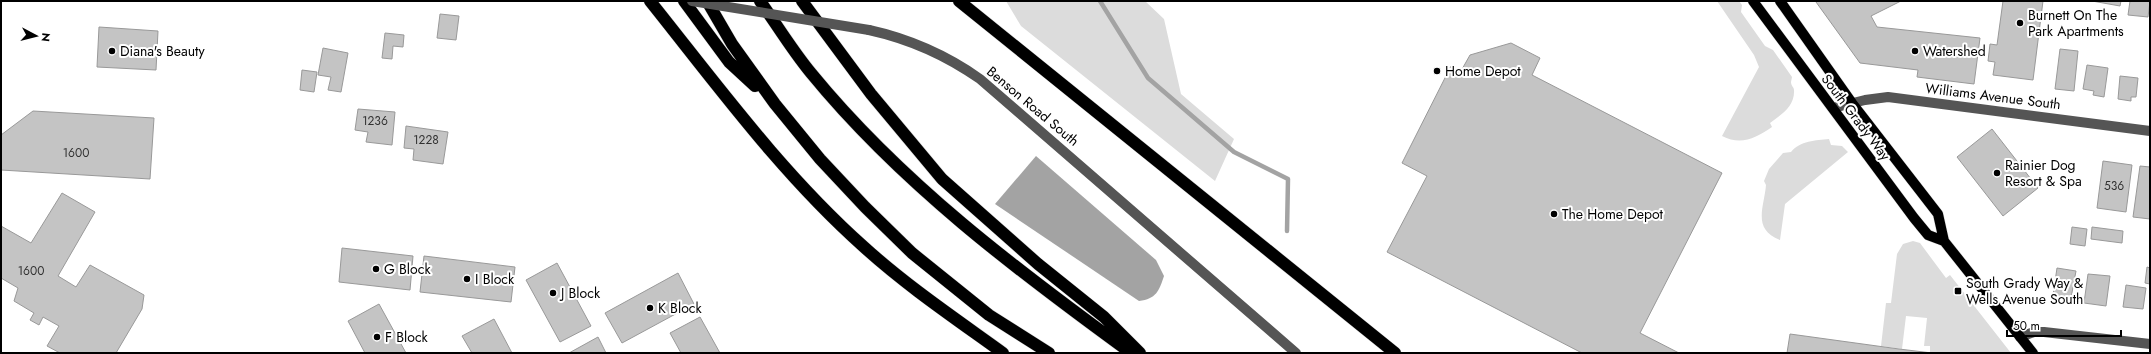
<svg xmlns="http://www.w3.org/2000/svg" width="2151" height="354" font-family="Jost,sans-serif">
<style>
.green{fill:#dcdcdc}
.water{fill:#a3a3a3}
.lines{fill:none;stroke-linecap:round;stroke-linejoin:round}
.stream{stroke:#a3a3a3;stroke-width:4.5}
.building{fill:#c4c4c4;stroke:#999}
.major-casing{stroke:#dbdbdb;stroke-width:11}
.highway-casing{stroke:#dbdbdb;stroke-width:13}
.minor{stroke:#555;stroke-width:10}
.major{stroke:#000;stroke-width:10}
.highway{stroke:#000;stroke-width:12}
.minor-bridge{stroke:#555;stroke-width:10}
.poi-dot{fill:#000;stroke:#fff;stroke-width:1.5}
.labels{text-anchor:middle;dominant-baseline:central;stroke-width:4;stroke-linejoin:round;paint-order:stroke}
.number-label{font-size:12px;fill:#313131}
.poi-label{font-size:14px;fill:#000;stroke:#fff;text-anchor:start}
.street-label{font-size:14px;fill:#000;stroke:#fff}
</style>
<rect width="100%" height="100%" fill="#fff"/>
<!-- green -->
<path class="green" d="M 1006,1 L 1145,1 L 1164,19 L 1181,94 L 1234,139 L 1215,181 L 1021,26 Z
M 1717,1 L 1739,1 L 1742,5 L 1741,12 L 1765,46 L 1773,50 L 1792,77 L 1791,82 C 1791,86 1794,87 1794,90 C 1795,106 1782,114 1770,123 L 1772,127 C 1756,138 1741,146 1722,136 L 1759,67 L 1754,55 Z
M 1829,139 L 1831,145 L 1842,146 L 1848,152 L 1785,204 L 1780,240 C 1752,229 1764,208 1766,185 L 1764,181 L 1769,169 L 1783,153 L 1791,152 C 1800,141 1816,140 1829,139 Z
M 1913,241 L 1920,243 L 1946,278 L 1950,275 L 2011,353 L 1930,353 L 1930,346 L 1924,346 L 1927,318 L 1906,316 L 1902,349 L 1881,346 L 1886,303 L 1891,303 L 1897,254 L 1903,244 Z"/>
<!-- water -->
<path class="water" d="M 1036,156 L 1156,260 L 1164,276 C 1159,291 1156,299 1139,301 L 995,204 Z"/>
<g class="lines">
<!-- stream -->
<path class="stream" d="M 1100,1 L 1148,78 L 1234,152 L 1288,179 L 1287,231"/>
</g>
<!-- building -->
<path class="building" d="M 1818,1 L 1901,1 L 1871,16 L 1877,27 L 1980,38 L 1974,84 L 1917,77 L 1918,70 L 1860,63 L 1816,2 Z
M 2003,1 L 2043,1 L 2033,80 L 1993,75 L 1995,62 L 1988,61 L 1990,44 L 1997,45 Z
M 2092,1 L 2121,1 L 2120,6 Z
M 2130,1 L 2150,1 L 2148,17 L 2128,15 Z
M 440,14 L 459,16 L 456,40 L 437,38 Z
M 99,27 L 158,31 L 156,70 L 97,67 Z
M 385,33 L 404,35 L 403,47 L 393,46 L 392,59 L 382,58 Z
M 1511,43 L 1540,58 L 1532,75 L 1722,173 L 1640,333 L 1679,353 L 1582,353 L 1387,252 L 1427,176 L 1402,163 L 1451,66 L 1461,71 L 1470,55 Z
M 323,48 L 348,53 L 341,92 L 328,90 L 331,77 L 318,75 Z
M 2060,49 L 2078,51 L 2074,91 L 2055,89 Z
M 2087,65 L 2108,68 L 2104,97 L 2093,95 L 2094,91 L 2083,89 Z
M 302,70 L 317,72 L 314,92 L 300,90 Z
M 2120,76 L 2138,78 L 2136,97 L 2131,97 L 2131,101 L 2118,99 Z
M 358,109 L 395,112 L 392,145 L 366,142 L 368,132 L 355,130 Z
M 33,111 L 154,118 L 150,179 L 1,170 L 1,135 Z
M 406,126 L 448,132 L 443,164 L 413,160 L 414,149 L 404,148 Z
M 1992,129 L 2038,188 L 2003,216 L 1957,157 Z
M 2103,161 L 2132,165 L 2126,212 L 2097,208 Z
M 2140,166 L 2150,167 L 2150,219 L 2133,217 Z
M 62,193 L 95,212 L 58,276 L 76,287 L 90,265 L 144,295 L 142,309 L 116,353 L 60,353 L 47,346 L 59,326 L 43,317 L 39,325 L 30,320 L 34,313 L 14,301 L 18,288 L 1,278 L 1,226 L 31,243 Z
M 2072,227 L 2087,229 L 2085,246 L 2070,244 Z
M 2092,227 L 2123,231 L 2122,243 L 2091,239 Z
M 342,248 L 413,256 L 410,290 L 339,282 Z
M 424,256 L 515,267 L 511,302 L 420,292 Z
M 557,263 L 591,326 L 560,342 L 526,280 Z
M 2147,267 L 2150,268 L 2150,284 L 2145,283 Z
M 2057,268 L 2076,271 L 2071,298 L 2053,295 Z
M 678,273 L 694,304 L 622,343 L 605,313 Z
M 2088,274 L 2110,276 L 2106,306 L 2084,303 Z
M 2126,285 L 2146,288 L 2143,309 L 2123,307 Z
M 379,304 L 406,353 L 365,353 L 348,321 Z
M 700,317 L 720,353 L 681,353 L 670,333 Z
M 494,319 L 512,353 L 472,353 L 462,336 Z
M 1790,334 L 1899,349 L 1932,353 L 1787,353 Z
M 598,337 L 606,353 L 569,353 Z"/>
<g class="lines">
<defs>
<path id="major" d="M 1753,1 L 1914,218 L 1928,235 L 1944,241
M 1780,1 L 1852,103 L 1938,214 L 1944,241 L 2033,353"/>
<path id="highway" d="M 650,1 C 718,86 782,174 864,247 C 907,286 956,319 1003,353
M 684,1 L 729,62 L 755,86
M 707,1 L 732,44 L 775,104 L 820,159 L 865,207 L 912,253 L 989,315 L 1049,353
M 760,1 C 777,25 792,50 811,73 C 901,183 1017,270 1131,353
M 802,1 L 871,94 L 942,179 L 1038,264 L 1104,317 L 1140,353
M 959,1 L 1395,353"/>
</defs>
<!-- major casing -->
<use href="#major" class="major-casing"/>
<!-- highway casing -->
<use href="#highway" class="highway-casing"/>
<!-- minor -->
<path class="minor" d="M 869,30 C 910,39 946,55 980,79 L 1296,353
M 1833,108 L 1865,100 L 1888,97 L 2150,131
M 2020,337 L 2034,332 L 2044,332 L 2150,344"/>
<!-- major -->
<use href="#major" class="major"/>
<!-- highway -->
<use href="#highway" class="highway"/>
<!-- minor-bridge -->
<path class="minor-bridge" d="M 692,1 L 869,30"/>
</g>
<!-- markers -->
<g class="poi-dot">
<circle cx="2020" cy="23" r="4"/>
<circle cx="112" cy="51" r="4"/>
<circle cx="1915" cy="51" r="4"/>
<circle cx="1437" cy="71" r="4"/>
<circle cx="1997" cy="173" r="4"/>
<circle cx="1554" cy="214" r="4"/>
<circle cx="376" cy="269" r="4"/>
<circle cx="467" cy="279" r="4"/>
<rect x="1954" y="287" width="8" height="8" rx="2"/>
<circle cx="553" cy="293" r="4"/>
<circle cx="650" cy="308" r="4"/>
<circle cx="377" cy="337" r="4"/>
</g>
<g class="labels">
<!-- number labels -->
<g class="number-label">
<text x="375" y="121">1236</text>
<text x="426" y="140">1228</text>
<text x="76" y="153">1600</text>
<text x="2114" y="186">536</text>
<text x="31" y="271">1600</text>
</g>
<!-- poi labels -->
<g class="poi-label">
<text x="2028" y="15">Burnett On The<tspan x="2028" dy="16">Park Apartments</tspan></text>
<text x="120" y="51">Diana's Beauty</text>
<text x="1923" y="51">Watershed</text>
<text x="1445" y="71">Home Depot</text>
<text x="2005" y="165">Rainier Dog<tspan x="2005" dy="16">Resort &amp; Spa</tspan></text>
<text x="1562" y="214">The Home Depot</text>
<text x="384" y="269">G Block</text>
<text x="475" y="279">I Block</text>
<text x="1966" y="283">South Grady Way &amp;<tspan x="1966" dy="16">Wells Avenue South</tspan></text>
<text x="561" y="293">J Block</text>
<text x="658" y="308">K Block</text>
<text x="385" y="337">F Block</text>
</g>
<!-- street labels -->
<g class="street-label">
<text transform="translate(1993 96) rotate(7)">Williams Avenue South</text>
<text transform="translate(1033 106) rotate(40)">Benson Road South</text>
<text transform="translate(1856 117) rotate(53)">South Grady Way</text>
</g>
</g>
<!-- border -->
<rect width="2151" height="354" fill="none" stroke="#000000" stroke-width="4"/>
<!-- north arrow -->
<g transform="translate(36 36) rotate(97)" stroke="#ffffff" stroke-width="3" paint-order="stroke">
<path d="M0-3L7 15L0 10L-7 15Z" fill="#000000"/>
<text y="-6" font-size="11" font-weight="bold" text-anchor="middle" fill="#000000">N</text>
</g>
<!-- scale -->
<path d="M2007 330v6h114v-6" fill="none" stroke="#000000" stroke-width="2"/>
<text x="2013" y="330" font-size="12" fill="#000000" stroke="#ffffff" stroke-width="3" paint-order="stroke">50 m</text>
</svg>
